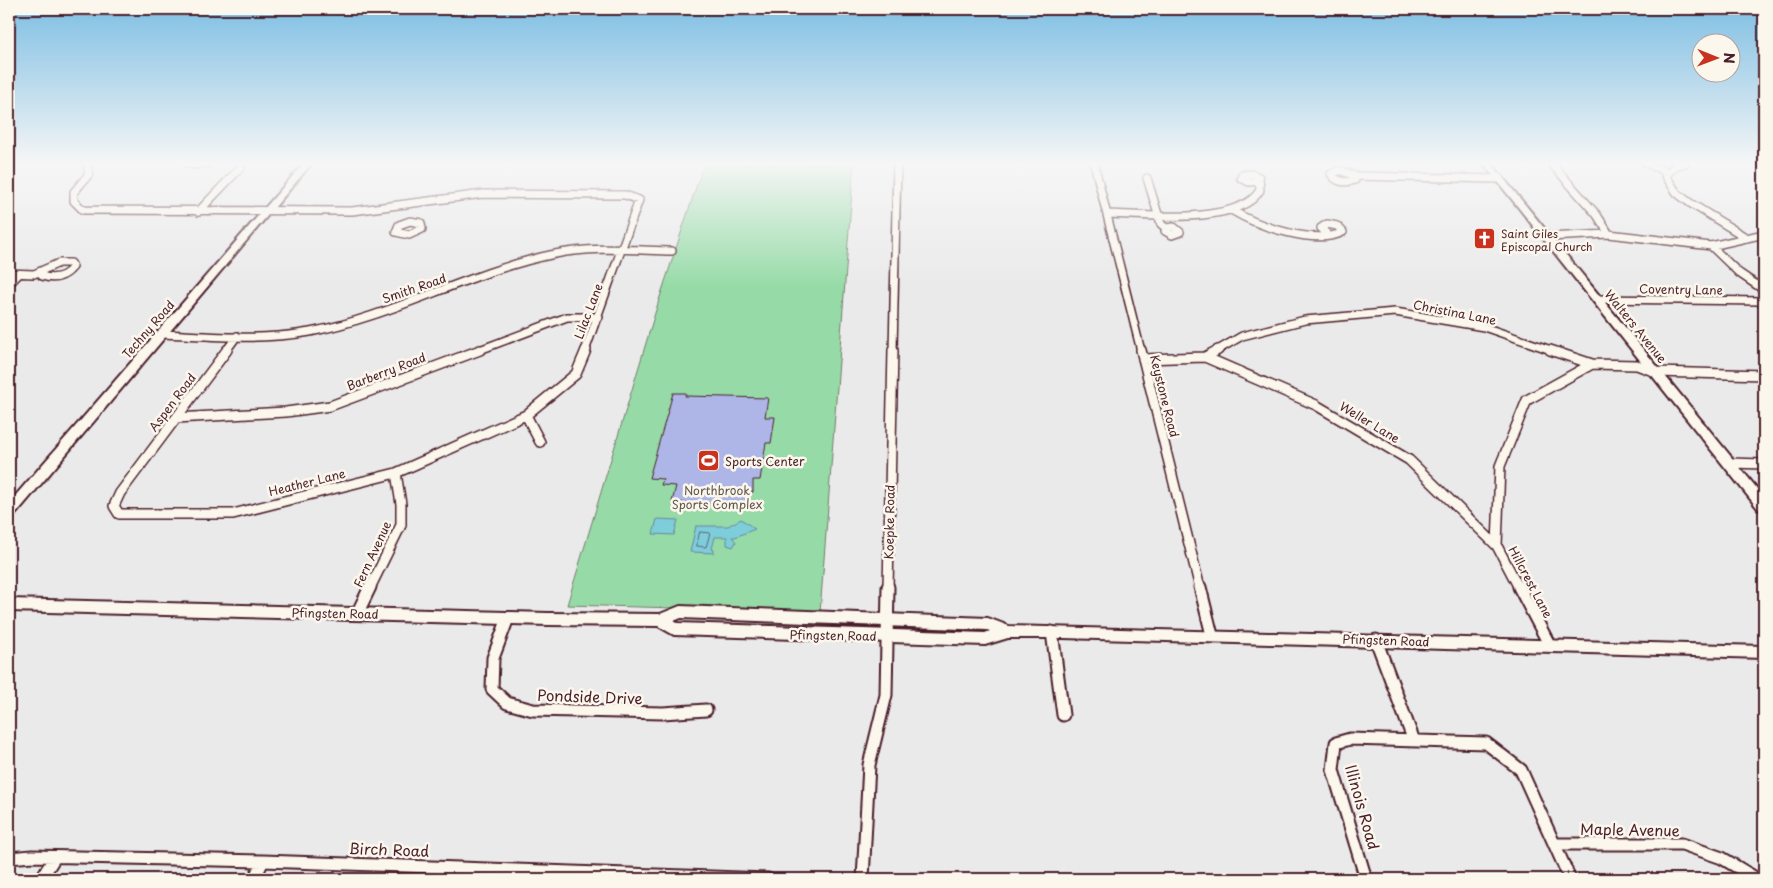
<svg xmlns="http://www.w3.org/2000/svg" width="1773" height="888" font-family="'Playpen Sans',sans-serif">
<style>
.green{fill:#96dba7;stroke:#707d69}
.water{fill:#7ecddb;stroke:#698795}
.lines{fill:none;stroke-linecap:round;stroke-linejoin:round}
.shore{stroke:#5f6571;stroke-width:1}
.building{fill:#adb6e7;stroke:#4a1f2b}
.minor-far2-casing{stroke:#4a1f2b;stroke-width:10}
.minor-far1-casing{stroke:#4a1f2b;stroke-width:12}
.minor-casing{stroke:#4a1f2b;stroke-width:15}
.secondary-casing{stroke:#4a1f2b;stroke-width:4}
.minor-far2{stroke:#fbf7ec;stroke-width:7}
.minor-far1{stroke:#fbf7ec;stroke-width:9}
.minor{stroke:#fbf7ec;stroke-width:11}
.secondary{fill:#fbf7ec;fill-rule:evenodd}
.labels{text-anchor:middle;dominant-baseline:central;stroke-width:5;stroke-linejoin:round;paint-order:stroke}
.far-poi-label{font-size:11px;fill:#4a1f2b;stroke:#fbf7ec;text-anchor:start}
.street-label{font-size:12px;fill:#4a1f2b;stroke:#fbf7ec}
.poi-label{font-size:12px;fill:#4a1f2b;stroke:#fbf7ec;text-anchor:start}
.park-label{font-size:12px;fill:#615750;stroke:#fbf7ec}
.near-street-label{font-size:15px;fill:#4a1f2b;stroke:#fbf7ec}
</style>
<rect width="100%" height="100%" fill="#ebeaeb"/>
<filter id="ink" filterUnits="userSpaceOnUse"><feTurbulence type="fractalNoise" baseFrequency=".02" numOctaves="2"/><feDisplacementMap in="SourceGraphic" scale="10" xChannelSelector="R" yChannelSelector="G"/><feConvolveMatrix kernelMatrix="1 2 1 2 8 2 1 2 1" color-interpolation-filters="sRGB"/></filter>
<g filter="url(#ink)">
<!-- green -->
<path class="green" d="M 704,163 L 854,163 L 820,612 L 567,605 L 659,300 Z"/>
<!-- water -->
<path class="water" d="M 657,519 L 678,520 L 674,535 L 653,534 Z
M 741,519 L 755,529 L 735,537 L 732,537 L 736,542 L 733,547 L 727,545 L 727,537 L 715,537 L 712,549 L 714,550 L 714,553 L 690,552 L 696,526 L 728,526 Z"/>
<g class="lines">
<!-- shore -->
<path class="shore" d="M 700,532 L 710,533 L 706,547 L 697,546 Z"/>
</g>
<!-- building -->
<path class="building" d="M 673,393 L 686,393 L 685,396 L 768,398 L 765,417 L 775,417 L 771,443 L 766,443 L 760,480 L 753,480 L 753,492 L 747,492 L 746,503 L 695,504 L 672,502 L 676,486 L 661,485 L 663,479 L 649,478 Z"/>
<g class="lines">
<defs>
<path id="minor-far2" d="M 87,163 L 89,174 L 74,192 L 74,201 L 83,210 L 352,211 L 483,194 L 625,195 L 639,200 L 585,351
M 187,163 L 193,165 L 208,163
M 1094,163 L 1141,351
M 1551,163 L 1597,215 L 1609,234
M 1646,163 L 1667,172
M 1685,163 L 1676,165 L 1665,175 L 1677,193 L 1690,203 L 1747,238
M 1340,170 L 1355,176 L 1355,180 C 1346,183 1337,183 1331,174 Z
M 1355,176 L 1500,179
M 1147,178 L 1161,224 L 1166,228
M 1233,211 C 1258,226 1316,246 1343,232 L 1337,226 L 1327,224 L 1321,228 L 1326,233
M 198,212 L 241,167 L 239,163
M 1107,214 C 1143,215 1240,226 1260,190 L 1259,177 L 1252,174 L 1242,175 L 1241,178 L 1249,182 L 1259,181
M 410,221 L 421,223 L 422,229 L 409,235 L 396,232 L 399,225 Z
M 1174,227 L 1180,232 L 1172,235 L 1165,231 L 1166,228 Z
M 1547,237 L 1609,234 L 1711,246 L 1764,234
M 1711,246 L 1739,273 L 1764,290
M 9,273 L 34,274 L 59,263 L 71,263 L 73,267 C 65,277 54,280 42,276 L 42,272
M 9,284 L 19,274
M 1597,299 L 1764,301
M 162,334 C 211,336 261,341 310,332 C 394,316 471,271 555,254 C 593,246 633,250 672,251
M 226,351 L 237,336
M 477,351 L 567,317 L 599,317
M 893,351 L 897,163
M 1216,351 L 1242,336 L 1305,320 L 1395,312 L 1484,327 L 1554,351"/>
<path id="minor-far1" d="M 227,350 L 120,493 L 114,506 L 119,514 L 233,514 L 396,473 L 526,415 L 576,374 L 586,350
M 1141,350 L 1200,588
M 1550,350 L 1592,364 L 1637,365 L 1656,372 L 1764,375
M 1205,357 L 1316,405 L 1409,460 L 1497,546
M 1143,359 L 1205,357 L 1218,350
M 526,415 L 540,442
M 176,418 L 286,412 L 330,406 L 480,350
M 1730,463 L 1764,464
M 370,588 L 401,525 L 401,504 L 396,473
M 888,588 L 893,350
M 1519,588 L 1497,546 L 1500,466 L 1527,400 L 1592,364"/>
<path id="minor" d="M 1200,587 L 1212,635
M 1519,587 L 1549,644
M 357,614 L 370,587
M 508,618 L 493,658 L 492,689 L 507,703 L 533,710 L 663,713 L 706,710
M 1052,632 L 1063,715
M 1376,640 L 1414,741
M 1554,844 L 1682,844 L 1722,858 L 1757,879
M 9,858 L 32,856 L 263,861 L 768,879
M 41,879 L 55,857
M 254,879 L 263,861
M 863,879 L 869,765 L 886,695 L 888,587
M 1366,879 L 1333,770 L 1336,743 L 1350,739 L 1486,743 L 1521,770 L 1570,879"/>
<path id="secondary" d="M 304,163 L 312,163 L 14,516 L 9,517 L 9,503 Z
M 1483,163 L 1491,163 L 1764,497 L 1764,511 L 1759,510 Z
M 9,599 L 548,613 L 660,614 L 680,606 L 988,618 L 1009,626 L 1764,646 L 1764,658 L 1063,638 L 1008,638 L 985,645 L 674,635 L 658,626 L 548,625 L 9,611 ZM 681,618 L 987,630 L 990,631 L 985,633 L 677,623 L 674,621 Z"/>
</defs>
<!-- minor-far2 casing -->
<use href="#minor-far2" class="minor-far2-casing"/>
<!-- minor-far1 casing -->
<use href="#minor-far1" class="minor-far1-casing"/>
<!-- minor casing -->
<use href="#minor" class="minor-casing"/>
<!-- secondary casing -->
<use href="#secondary" class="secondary-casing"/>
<!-- minor-far2 -->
<use href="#minor-far2" class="minor-far2"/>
<!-- minor-far1 -->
<use href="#minor-far1" class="minor-far1"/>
<!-- minor -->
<use href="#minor" class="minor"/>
<!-- secondary -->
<use href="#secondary" class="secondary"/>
</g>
</g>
<!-- sky -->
<linearGradient id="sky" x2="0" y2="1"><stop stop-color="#7dbee3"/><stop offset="0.57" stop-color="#f6f6f6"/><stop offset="1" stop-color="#f6f6f6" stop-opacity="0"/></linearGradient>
<rect width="1773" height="287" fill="url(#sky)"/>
<!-- icons -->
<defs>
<symbol id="church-square" viewBox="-11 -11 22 22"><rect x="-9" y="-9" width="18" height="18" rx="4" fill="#c8321e" stroke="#fbf7ec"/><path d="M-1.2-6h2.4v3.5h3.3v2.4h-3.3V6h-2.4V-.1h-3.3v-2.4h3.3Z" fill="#fff"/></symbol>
<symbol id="stadium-square" viewBox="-11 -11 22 22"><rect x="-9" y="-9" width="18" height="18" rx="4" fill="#c8321e" stroke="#fbf7ec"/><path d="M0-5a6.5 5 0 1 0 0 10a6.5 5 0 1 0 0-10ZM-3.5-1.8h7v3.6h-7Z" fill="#fff"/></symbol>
</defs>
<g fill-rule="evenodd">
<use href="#church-square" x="1472" y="226" width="25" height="25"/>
<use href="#stadium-square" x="696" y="448" width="25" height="25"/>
</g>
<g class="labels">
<!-- far-poi labels -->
<g class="far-poi-label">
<text x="1501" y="233">Saint Giles<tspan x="1501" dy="13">Episcopal Church</tspan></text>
</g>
<!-- street labels -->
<g class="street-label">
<text transform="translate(414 288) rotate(-19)">Smith Road</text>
<text transform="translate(1681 289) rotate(1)">Coventry Lane</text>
<text transform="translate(588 311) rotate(-69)">Lilac Lane</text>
<text transform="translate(1455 312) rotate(11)">Christina Lane</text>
<text transform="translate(1636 326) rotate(51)">Walters Avenue</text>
<text transform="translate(148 329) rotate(-49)">Techny Road</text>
<text transform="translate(386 371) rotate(-21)">Barberry Road</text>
<text transform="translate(1165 396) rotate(76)">Keystone Road</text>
<text transform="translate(172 402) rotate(-53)">Aspen Road</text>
<text transform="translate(1370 422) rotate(31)">Weller Lane</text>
<text transform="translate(307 482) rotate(-14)">Heather Lane</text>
<text transform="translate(889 522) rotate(-89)">Koepke Road</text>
<text transform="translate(372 554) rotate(-65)">Fern Avenue</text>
<text transform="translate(1531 582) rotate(62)">Hillcrest Lane</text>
<text transform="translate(335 613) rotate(1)">Pfingsten Road</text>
<text transform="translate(833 635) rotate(1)">Pfingsten Road</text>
<text transform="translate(1386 640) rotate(2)">Pfingsten Road</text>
</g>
<!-- poi labels -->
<g class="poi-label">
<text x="725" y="461">Sports Center</text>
</g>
<!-- park labels -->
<g class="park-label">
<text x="717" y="490">Northbrook<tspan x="717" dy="14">Sports Complex</tspan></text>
</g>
<!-- near-street labels -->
<g class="near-street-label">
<text transform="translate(590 696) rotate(2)">Pondside Drive</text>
<text transform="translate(1363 807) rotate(74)">Illinois Road</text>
<text transform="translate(1630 829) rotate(1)">Maple Avenue</text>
<text transform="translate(389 849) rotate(2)">Birch Road</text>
</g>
</g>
<!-- margin -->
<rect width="1773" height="888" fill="none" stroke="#fbf7ec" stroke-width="30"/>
<rect x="15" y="15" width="1743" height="858" fill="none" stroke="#4a1f2b" stroke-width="2" filter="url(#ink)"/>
<!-- north arrow -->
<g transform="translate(1716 58) rotate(91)"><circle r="24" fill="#fbf7ec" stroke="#b4a19f"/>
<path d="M0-4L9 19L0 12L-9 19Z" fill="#c8321e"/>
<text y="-8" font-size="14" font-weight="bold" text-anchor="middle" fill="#4a1f2b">N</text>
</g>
</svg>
